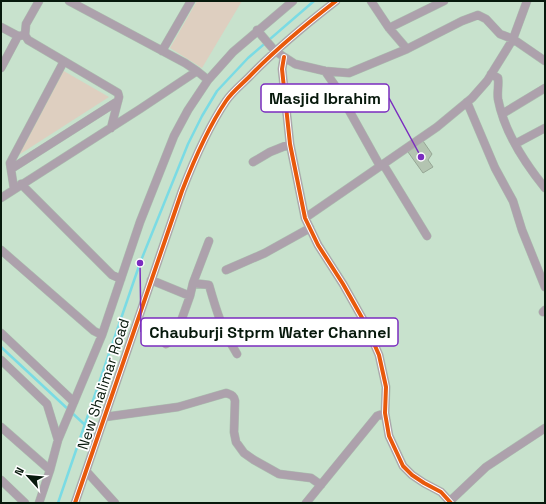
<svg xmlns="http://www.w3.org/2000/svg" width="546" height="504" font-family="'Space Grotesk',sans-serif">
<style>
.green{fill:#decfc0}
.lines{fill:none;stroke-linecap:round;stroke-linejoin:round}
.stream{stroke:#7adbe4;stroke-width:2.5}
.building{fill:#b3c4b1;stroke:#96a795}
.minor-casing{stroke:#acbfb0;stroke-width:9}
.minor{stroke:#ada1ac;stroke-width:8}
.cycleway-casing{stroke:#fff;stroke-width:6}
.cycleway{stroke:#e8590c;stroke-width:4}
.labels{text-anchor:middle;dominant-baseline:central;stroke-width:3.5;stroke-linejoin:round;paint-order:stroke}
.street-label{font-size:15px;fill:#07190c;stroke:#fff}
.leader{fill:none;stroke:#7b2cbf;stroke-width:1.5}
.callout-dot{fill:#7b2cbf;stroke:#fff;stroke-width:1.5}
.callout{fill:#fff;stroke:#7b2cbf;stroke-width:1.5}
.callout-label{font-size:16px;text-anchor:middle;font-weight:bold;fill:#07190c}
</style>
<rect width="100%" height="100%" fill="#c8e2cd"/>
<!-- green -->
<path class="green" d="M 197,1 L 242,1 L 202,68 L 170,48 Z
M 62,70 L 109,97 L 14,158 Z"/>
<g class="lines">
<!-- stream -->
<path class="stream" d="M 1,347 L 84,424
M 58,503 L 140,263 L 188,144 L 202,116 L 217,91 L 248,58 L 314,1"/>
</g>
<!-- building -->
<path class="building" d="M 423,141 L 432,154 L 428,160 L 433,167 L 423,173 L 408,152 Z"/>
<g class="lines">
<defs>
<path id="minor" d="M 69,1 L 185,63 L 197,71
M 371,1 L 389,28 L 407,49
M 1,27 L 18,36 L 25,35 L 28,40 L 118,93 L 119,97 L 111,128
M 389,28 L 444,1
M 257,30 L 275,51 L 295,64 L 325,71 L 349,73 L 407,49 L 462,21 L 478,15 L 486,19 L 500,34 L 513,39 L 545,61
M 25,35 L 26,24 L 39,1
M 162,51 L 191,1
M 284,57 L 282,69 L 290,144 L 305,218 L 318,245 L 343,284 L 365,323 L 379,355 L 386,387 L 385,413 L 389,436 L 403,466 L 412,475 L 424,483 L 441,492 L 451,503
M 1,68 L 18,36
M 325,71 L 336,87 L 380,166
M 491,74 L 498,78 C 499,85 497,92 498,99 C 504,132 524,162 545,188
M 467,102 L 495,168 L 513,201 L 522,230 L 545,287
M 502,114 L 545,88
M 515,144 L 545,128
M 253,162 L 270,152 L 290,144
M 383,164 L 427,236
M 11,169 L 118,101
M 21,184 L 112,275 L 121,279
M 14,189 L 10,163 L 64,61
M 1,198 L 140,109 L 197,71 L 208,80
M 305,218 L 437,127 L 472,98 L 487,81 L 513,39 L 527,1
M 1,250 L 94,331 L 102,335
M 226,270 L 265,253 L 310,228
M 151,280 L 190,296
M 193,283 L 209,285 C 217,313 222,329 237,354
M 543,312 L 545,310
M 1,333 L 74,402
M 166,344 L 175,338 L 190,296 L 193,283 L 209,241
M 1,360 L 47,404 L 58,440
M 105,417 L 178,407 L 226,393 C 231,395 234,395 235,401 L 234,432 L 236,442 L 244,453 L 254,460 L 279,474 L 311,478 L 321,485
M 1,427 L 50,470
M 87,472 L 115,503
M 1,480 L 25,503
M 39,503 L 50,470 L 58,440 L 102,335 L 140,222 L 174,136 L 188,110 L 208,80 L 233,52 L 293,1
M 75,503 L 182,191 C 194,160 207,129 226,101 C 232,92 241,85 249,77 C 276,49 305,25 336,1
M 306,503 L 377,416 L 385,413
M 448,503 L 486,467 L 545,428"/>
</defs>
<!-- minor casing -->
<use href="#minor" class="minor-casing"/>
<!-- minor -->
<use href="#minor" class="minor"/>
<defs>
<path id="cycleway" d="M 284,57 L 282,69 L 290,144 L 305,218 L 318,245 L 343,284 L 365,323 L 379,355 L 386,387 L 385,413 L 389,436 L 403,466 L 412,475 L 424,483 L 441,492 L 451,503
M 75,503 L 182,191 C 194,160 207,129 226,101 C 232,92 241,85 249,77 C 276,49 305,25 336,1"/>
</defs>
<!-- cycleway casing -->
<use href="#cycleway" class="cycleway-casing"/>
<!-- cycleway -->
<use href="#cycleway" class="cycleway"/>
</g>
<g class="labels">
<!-- street labels -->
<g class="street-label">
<text transform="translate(103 384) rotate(-72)">New Shalimar Road</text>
</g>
</g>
<!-- callouts -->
<path class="leader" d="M421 157L389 98M140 263L141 332"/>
<g class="callout-dot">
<circle cx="421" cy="157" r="4"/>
<circle cx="140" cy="263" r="4"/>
</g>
<g class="callout">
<rect x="261" y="84" width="128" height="28" rx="4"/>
<rect x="141" y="318" width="257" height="28" rx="4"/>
</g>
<g class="callout-label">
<text x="325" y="104">Masjid Ibrahim</text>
<text x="270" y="338">Chauburji Stprm Water Channel</text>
</g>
<!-- border -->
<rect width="546" height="504" fill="none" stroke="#07190c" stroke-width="4"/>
<!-- north arrow -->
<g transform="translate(28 476) rotate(297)" stroke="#ffffff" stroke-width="3" paint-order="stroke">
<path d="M0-3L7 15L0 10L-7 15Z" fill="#07190c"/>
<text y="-6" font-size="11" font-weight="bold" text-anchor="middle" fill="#07190c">N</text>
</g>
</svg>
